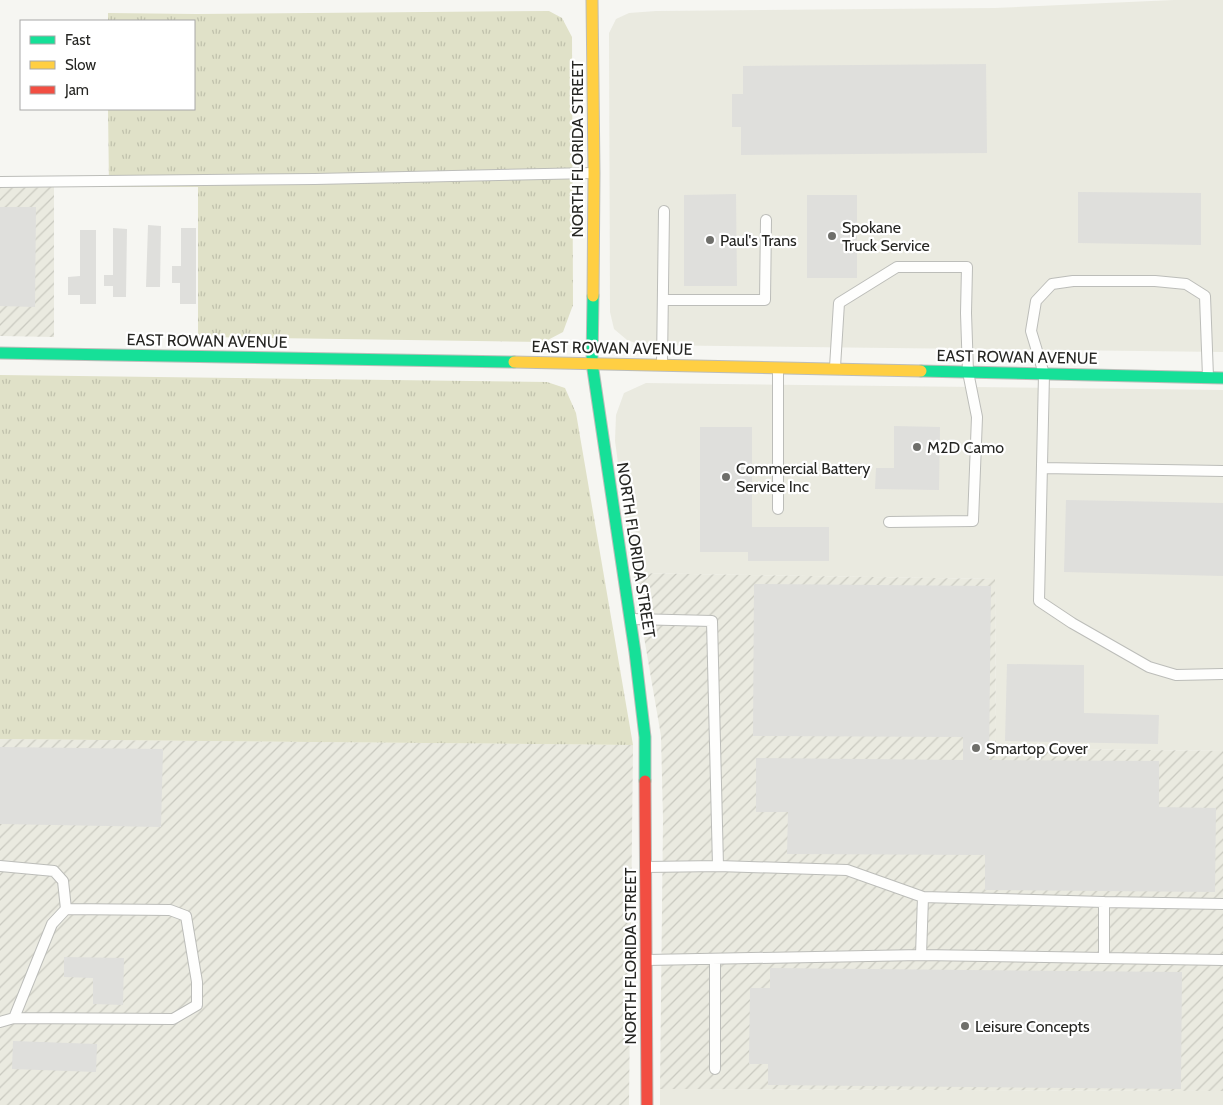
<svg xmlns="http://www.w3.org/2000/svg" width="1223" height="1105" font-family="Cabin,sans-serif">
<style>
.built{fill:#eaeae0}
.industrial{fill:url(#industrial-furrows)}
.grass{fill:url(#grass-tufts)}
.building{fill:#dfdfdc}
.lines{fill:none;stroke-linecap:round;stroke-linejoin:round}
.lane-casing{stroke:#bcbdb9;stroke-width:12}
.fast-casing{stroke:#bcbdb9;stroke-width:13}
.slow-casing{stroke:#bcbdb9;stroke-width:13}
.jam-casing{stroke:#bcbdb9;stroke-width:13}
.lane{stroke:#fefefd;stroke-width:10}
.fast{stroke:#16e098;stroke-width:11}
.slow{stroke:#ffcf43;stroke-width:11}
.jam{stroke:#f24e42;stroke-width:11}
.poi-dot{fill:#6f6f6b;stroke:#fff;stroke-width:2}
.labels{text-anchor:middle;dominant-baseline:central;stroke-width:4.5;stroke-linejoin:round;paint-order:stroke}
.street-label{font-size:16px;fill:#262623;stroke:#fff}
.poi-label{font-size:16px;fill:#262623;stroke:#fff;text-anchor:start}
</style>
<defs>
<pattern id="industrial-furrows" width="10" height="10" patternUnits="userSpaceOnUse" patternTransform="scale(1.25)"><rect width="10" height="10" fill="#eaeae0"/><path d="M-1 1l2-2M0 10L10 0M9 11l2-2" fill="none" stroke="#c9c9c0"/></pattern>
<pattern id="grass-tufts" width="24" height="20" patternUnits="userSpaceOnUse" patternTransform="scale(1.25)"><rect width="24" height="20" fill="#e0e1c8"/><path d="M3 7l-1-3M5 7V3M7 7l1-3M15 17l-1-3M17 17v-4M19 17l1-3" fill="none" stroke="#c0c1ac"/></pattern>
</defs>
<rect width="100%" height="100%" fill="#f6f6f2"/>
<!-- built -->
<path class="built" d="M 1174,0 L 1223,0 L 1223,352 L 641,345 L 627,340 L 614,329 L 610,312 L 609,33 L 616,19 L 629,13 L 656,11 L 995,8 Z
M 646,383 L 1223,390 L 1223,751 L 996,748 L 995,579 L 633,573 L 615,441 L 616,415 L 624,393 Z
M 660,1089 L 1223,1091 L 1223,1105 L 660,1105 Z"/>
<!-- industrial -->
<path class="industrial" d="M 54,187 L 54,337 L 0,336 L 0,188 Z
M 633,573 L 995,579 L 996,748 L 1223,751 L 1223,1091 L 660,1089 L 663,819 L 661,736 Z
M 0,739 L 633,745 L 629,1105 L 0,1105 Z"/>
<!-- grass -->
<path class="grass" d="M 549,11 L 562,18 L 572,37 L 573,305 L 563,332 L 544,342 L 198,337 L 198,187 L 109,187 L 108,109 L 194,109 L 194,21 L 108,21 L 108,13 L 196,14 Z
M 0,375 L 547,382 L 565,388 L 576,413 L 633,745 L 0,739 Z"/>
<!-- building -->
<path class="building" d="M 986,64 L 987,153 L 741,155 L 741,127 L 732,127 L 732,94 L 743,94 L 743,66 Z
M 1078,192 L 1201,193 L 1201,245 L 1078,243 Z
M 736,194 L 737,286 L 684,286 L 684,195 Z
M 807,195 L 857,195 L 857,278 L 807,278 Z
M 0,207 L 36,207 L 35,307 L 0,306 Z
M 148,225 L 161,226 L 160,287 L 146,287 Z
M 113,228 L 127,229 L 126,297 L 113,297 L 113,286 L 104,286 L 104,275 L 113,275 Z
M 181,228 L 196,228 L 196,304 L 180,304 L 180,283 L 172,283 L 172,266 L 181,266 Z
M 80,230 L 96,230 L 96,304 L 80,304 L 80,295 L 68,295 L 68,277 L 80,276 Z
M 894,426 L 940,427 L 939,490 L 875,489 L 876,468 L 894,468 Z
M 700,427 L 752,427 L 752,527 L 829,527 L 829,561 L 748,561 L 748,552 L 700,552 Z
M 1066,500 L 1223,503 L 1223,576 L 1064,572 Z
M 754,584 L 991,586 L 989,760 L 1159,761 L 1159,807 L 1216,808 L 1215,892 L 985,890 L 985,855 L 787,854 L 788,812 L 756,812 L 756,758 L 963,760 L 963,737 L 753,736 Z
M 1007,664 L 1084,665 L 1084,713 L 1159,715 L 1158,744 L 1005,741 Z
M 0,747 L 163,749 L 161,827 L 0,824 Z
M 64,957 L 124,958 L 123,1005 L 93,1004 L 93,978 L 64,977 Z
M 770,968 L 1182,972 L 1181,1089 L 768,1085 L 768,1064 L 749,1064 L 750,988 L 770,988 Z
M 13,1041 L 97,1044 L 96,1072 L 12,1069 Z"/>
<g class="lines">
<defs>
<path id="lane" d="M 0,182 L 315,179 L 593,173
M 664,300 L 765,300 L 766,220
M 662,364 L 664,211
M 835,367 L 839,303 L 897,267 L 967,267 L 966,313 L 968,372 L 977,417 L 973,521 L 889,522
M 1208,377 L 1205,296 L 1186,284 L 1155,281 L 1073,281 L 1052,284 L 1036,301 L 1031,331 L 1044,374 L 1039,601 L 1072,623 L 1149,667 L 1176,675 L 1223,674
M 1042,468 L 1223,471
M 778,509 L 778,369
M 632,619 L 712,621 L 718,866 L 646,867
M 0,866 L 54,871 L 63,881 L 66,909
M 718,866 L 847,870 L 923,897 L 921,955 L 1104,958 L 1104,902 L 1223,904
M 923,897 L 1104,902
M 1104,958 L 1223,960
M 715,959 L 715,1069
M 647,960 L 921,955
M 0,1022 L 14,1018 L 173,1019 L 197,1005 L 197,982 L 186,916 L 170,910 L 66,909 L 52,924 L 14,1018"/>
<path id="fast" d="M 593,296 L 592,363 L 635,652 L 645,737 L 645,781
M 0,353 L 514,362
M 921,371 L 1223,378"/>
<path id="slow" d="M 592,0 L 594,173 L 593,296
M 514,362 L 921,371"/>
<path id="jam" d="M 645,781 L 647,1105"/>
</defs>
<!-- lane casing -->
<use href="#lane" class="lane-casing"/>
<!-- fast casing -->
<use href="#fast" class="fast-casing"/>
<!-- slow casing -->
<use href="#slow" class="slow-casing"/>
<!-- jam casing -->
<use href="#jam" class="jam-casing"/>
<!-- lane -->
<use href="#lane" class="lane"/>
<!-- fast -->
<use href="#fast" class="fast"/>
<!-- slow -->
<use href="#slow" class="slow"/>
<!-- jam -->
<use href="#jam" class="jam"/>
</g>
<!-- markers -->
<g class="poi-dot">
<circle cx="832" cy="236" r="5"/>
<circle cx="710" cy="240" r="5"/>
<circle cx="917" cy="447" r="5"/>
<circle cx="726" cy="477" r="5"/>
<circle cx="976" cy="748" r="5"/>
<circle cx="965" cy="1026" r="5"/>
</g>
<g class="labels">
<!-- street labels -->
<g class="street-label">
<text transform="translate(577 149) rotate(-90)">NORTH FLORIDA STREET</text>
<text transform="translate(207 341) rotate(1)">EAST ROWAN AVENUE</text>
<text transform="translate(612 348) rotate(1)">EAST ROWAN AVENUE</text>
<text transform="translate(1017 357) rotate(1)">EAST ROWAN AVENUE</text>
<text transform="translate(636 550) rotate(81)">NORTH FLORIDA STREET</text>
<text transform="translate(630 956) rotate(-90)">NORTH FLORIDA STREET</text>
</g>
<!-- poi labels -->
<g class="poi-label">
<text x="842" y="227">Spokane<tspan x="842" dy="18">Truck Service</tspan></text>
<text x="720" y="240">Paul's Trans</text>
<text x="927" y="447">M2D Camo</text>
<text x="736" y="468">Commercial Battery<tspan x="736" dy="18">Service Inc</tspan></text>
<text x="986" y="748">Smartop Cover</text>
<text x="975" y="1026">Leisure Concepts</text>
</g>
</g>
<!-- legend -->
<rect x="20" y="20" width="175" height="90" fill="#ffffff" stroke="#a8a8a7"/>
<rect x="30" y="36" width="25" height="8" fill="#16e098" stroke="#a8a8a7"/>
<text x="65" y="45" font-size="15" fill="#262623">Fast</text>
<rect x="30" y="61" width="25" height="8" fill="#ffcf43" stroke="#a8a8a7"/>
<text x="65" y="70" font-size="15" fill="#262623">Slow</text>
<rect x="30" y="86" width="25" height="8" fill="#f24e42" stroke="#a8a8a7"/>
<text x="65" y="95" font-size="15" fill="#262623">Jam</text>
</svg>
